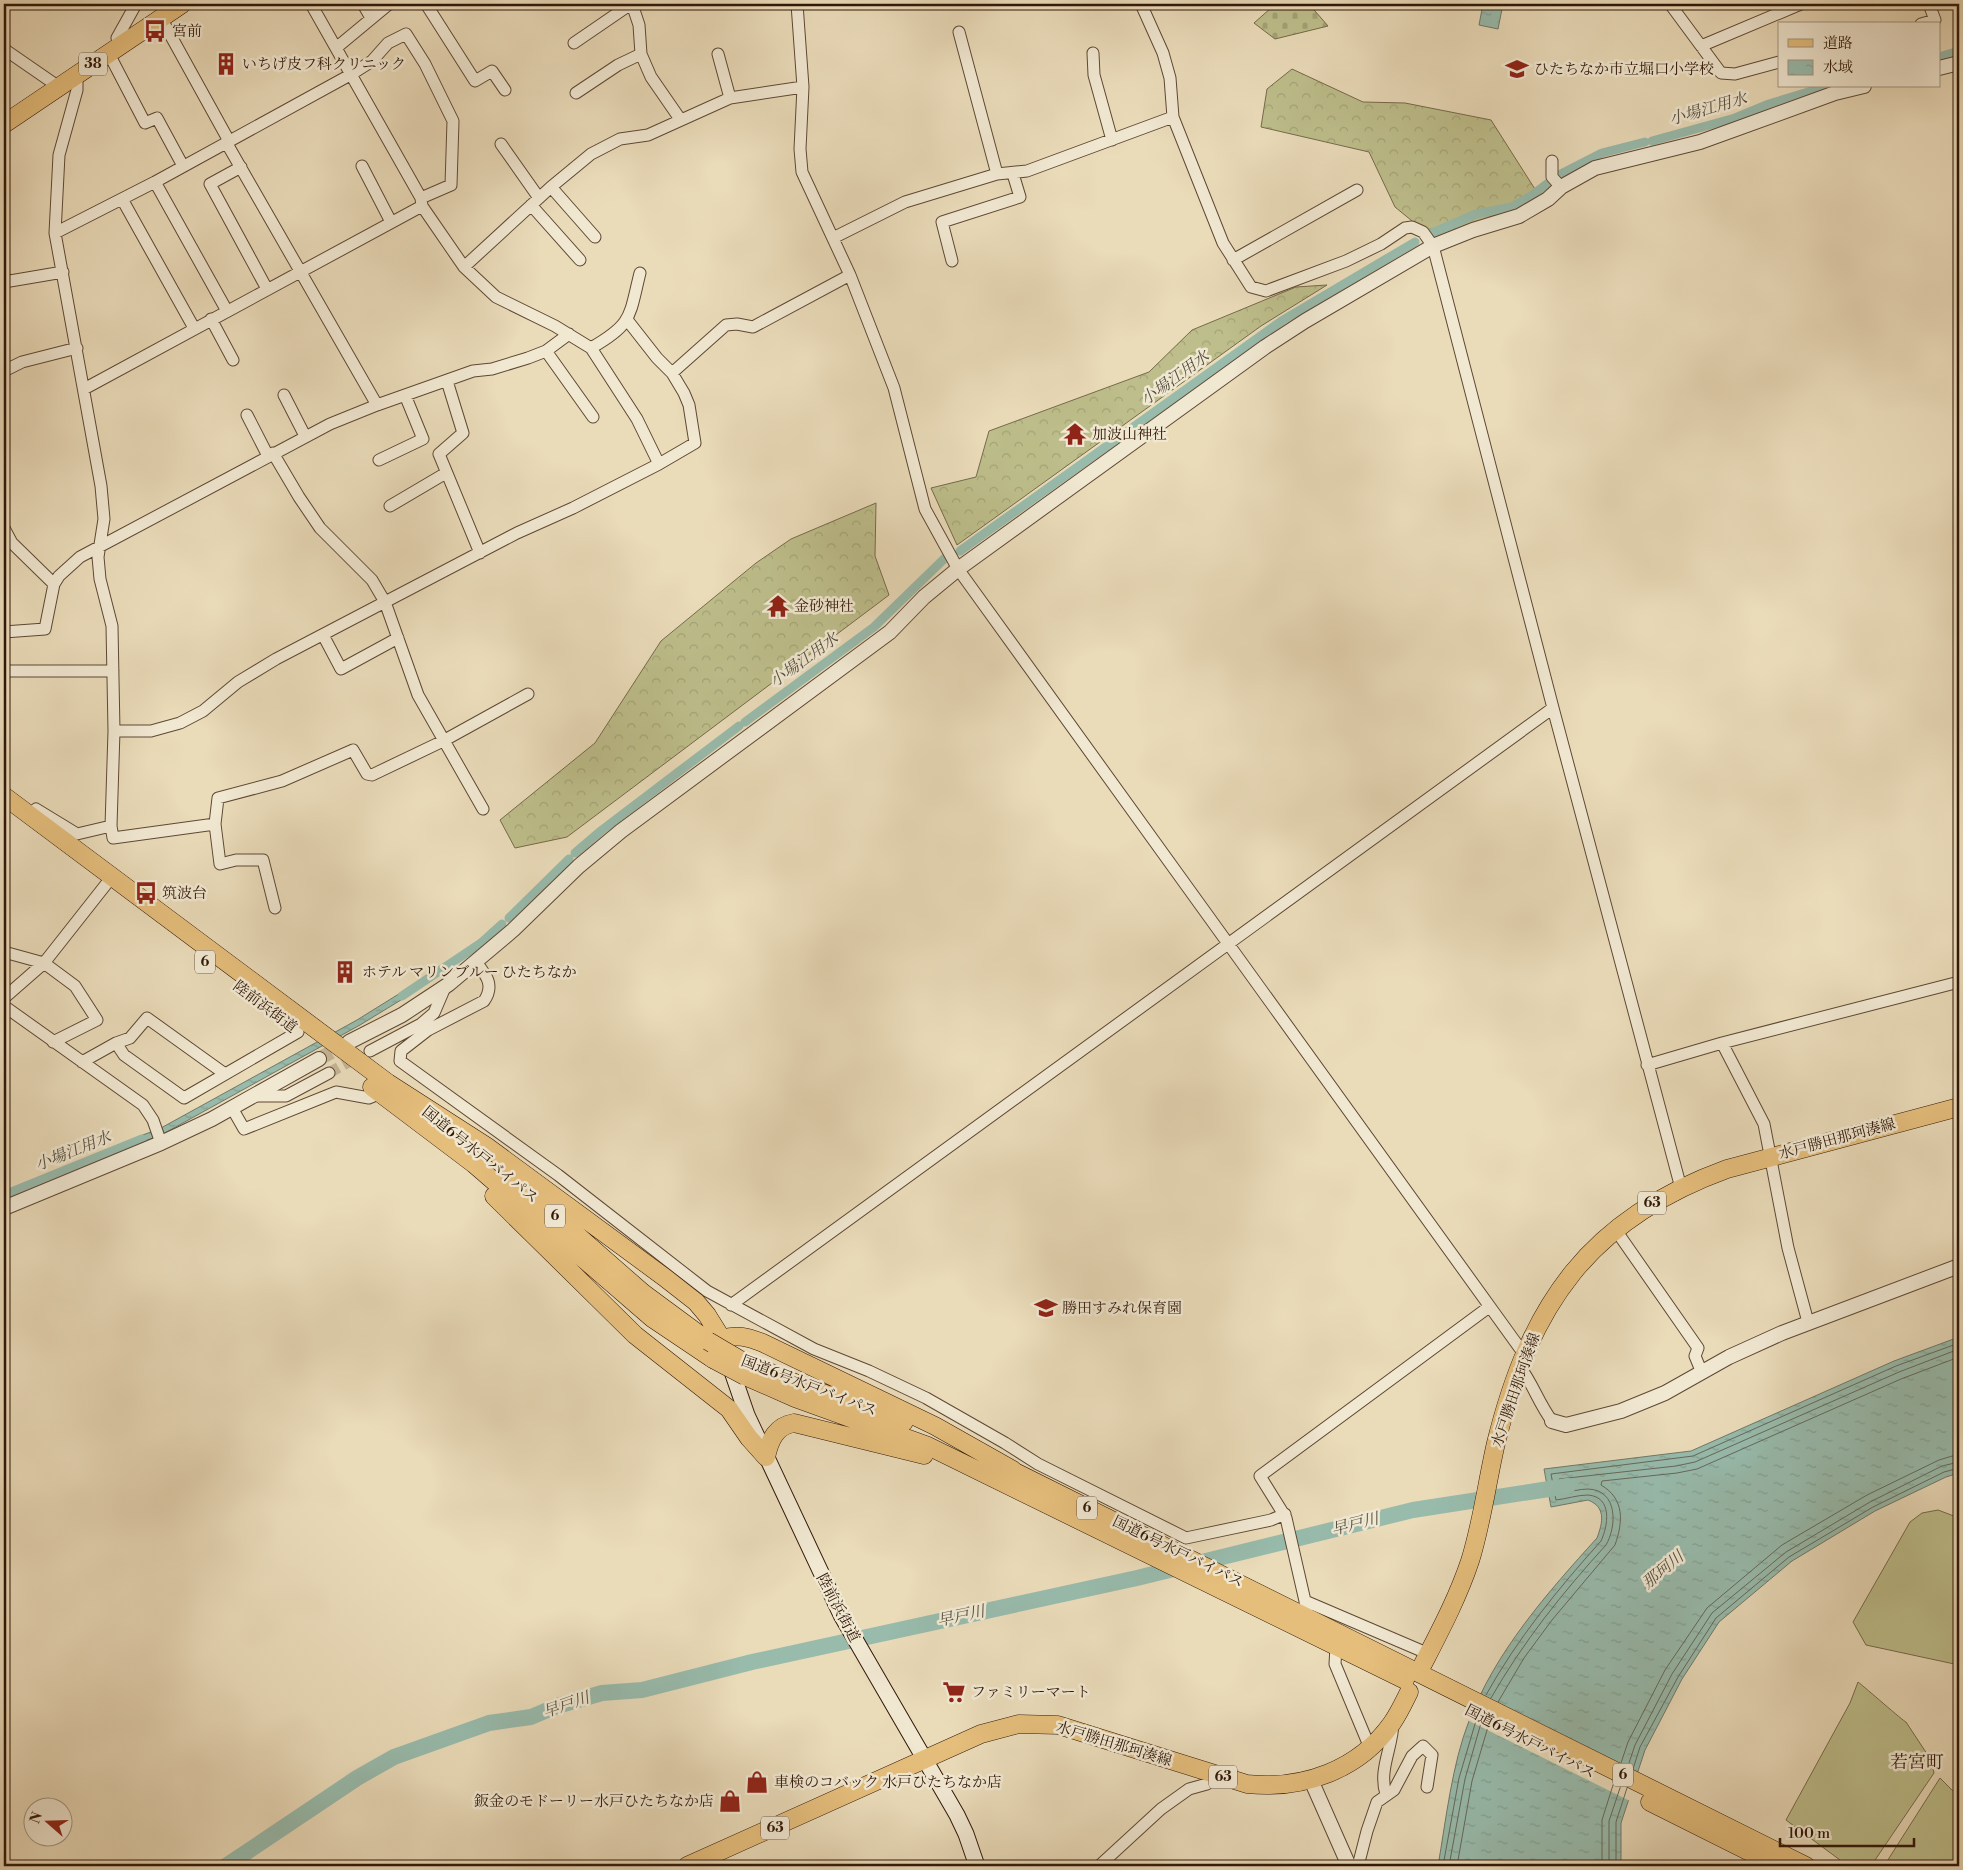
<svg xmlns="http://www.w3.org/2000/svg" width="1963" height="1870" font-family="'Libre Bodoni','Noto Serif JP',serif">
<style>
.grass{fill:#bdbe8b;stroke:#766a4a}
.forest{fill:url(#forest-crowns);stroke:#766a4a}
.cemetery{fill:url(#cemetery-stones);stroke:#766a4a}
.water{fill:url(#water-ripples);stroke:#6e796a}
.pier{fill:#eadbb9}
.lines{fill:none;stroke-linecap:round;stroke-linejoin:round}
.shore{stroke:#64695a;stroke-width:1}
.canal{stroke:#98bbac;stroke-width:9}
.river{stroke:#98bbac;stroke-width:16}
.minor-tunnel{stroke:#c5b496;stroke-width:11;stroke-dasharray:11 5.5;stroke-linecap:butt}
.tertiary-tunnel{stroke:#c5b496;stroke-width:14;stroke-dasharray:14 7;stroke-linecap:butt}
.minor-casing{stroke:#5e4834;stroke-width:13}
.tertiary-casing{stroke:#5e4834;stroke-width:16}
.secondary-casing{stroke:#301708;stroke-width:17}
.primary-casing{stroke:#301708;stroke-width:19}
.trunk-casing{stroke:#301708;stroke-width:19}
.minor{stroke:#f1e8d2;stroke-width:11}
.tertiary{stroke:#f1e8d2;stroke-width:14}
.secondary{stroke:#f1e8d2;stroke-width:15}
.primary{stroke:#e5be7c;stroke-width:18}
.trunk{stroke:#e5be7c;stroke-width:18}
.trunk-bridge-casing{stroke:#301708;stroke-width:19;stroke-linecap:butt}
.trunk-bridge{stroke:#e5be7c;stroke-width:18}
.labels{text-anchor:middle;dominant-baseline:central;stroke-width:5;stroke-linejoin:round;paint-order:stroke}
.shield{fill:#f1e8d2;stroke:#6a5645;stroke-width:1}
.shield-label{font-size:14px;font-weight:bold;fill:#301708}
.poi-label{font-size:15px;fill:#301708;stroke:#f1e8d2;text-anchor:start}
.street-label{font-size:15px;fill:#301708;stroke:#f1e8d2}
.water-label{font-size:16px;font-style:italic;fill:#545041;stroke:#f1e8d2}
.quarter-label{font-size:18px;fill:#301708;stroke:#f1e8d2}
</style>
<defs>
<pattern id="forest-crowns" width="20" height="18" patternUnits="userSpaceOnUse" patternTransform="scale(1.25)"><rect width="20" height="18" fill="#bdbe8b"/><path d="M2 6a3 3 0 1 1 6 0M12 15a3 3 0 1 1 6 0" fill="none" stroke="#a3a376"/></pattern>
<pattern id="cemetery-stones" width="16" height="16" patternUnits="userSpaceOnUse" patternTransform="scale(1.25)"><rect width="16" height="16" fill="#bdbe8b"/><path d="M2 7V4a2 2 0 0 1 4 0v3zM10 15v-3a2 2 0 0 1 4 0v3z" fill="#a3a376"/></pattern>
<pattern id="water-ripples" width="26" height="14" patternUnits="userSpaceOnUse" patternTransform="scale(1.25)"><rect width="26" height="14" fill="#98bbac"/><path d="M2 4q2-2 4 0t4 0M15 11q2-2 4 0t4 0" fill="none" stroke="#83a092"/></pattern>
</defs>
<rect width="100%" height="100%" fill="#eadbb9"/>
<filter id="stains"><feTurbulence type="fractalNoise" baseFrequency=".004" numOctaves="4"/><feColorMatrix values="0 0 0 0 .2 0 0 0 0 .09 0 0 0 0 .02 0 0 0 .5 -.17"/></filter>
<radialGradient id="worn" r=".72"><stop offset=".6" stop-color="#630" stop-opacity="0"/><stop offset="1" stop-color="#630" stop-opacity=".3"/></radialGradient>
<!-- grass -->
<path class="grass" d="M 1938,1510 L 1959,1518 L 1959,1665 L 1866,1645 L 1853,1622 L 1910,1522 L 1922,1513 Z
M 1858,1682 C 1866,1688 1903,1721 1906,1722 L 1931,1760 L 1934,1773 L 1871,1866 L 1848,1866 L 1786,1820 L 1850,1703 Z
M 1940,1778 L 1959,1797 L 1959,1866 L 1884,1866 Z"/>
<!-- forest -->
<path class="forest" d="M 1292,69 L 1363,102 L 1405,103 L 1491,120 L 1540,197 L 1434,239 L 1395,207 L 1369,152 L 1261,127 L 1267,89 Z
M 1327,285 L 1261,326 L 957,545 L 931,488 L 976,477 L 989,431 L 1149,372 L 1192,330 L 1296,287 Z
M 876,503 L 875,556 L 889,595 L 567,837 L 515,848 L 500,820 L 595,743 L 661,641 L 756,563 L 791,539 Z"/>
<!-- cemetery -->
<path class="cemetery" d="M 1266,4 L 1309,4 L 1328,26 L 1275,39 L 1254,23 L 1271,8 Z"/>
<!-- water -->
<path class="water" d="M 1483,4 L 1503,4 L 1498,29 L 1479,25 Z
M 410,987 L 414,992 L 360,1025 L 163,1134 L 132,1146 L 130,1140 L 161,1128 L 357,1020 Z
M 1959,1337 L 1959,1473 L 1946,1477 L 1875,1511 L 1792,1561 L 1719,1622 L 1682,1679 L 1645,1750 L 1621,1823 L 1621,1866 L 1438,1866 C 1446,1820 1452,1764 1469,1721 C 1495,1652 1548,1592 1597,1538 C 1603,1522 1606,1507 1588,1500 L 1551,1507 L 1544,1469 L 1691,1451 L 1894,1361 Z"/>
<!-- pier -->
<path class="pier" d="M 1479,1693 L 1640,1773 L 1630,1801 L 1467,1720 Z"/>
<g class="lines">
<!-- shore -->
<path class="shore" d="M 1486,1695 C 1517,1639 1558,1589 1601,1541 C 1608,1526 1613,1497 1588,1495 C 1577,1495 1566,1499 1556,1500 L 1551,1474 L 1693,1456 L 1896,1366 L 1959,1343
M 1491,1698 C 1523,1642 1563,1592 1606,1545 C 1617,1526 1618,1490 1588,1489 C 1579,1489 1570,1492 1561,1493 L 1559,1479 L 1676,1466 L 1695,1462 L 1899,1372 L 1959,1349
M 1498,1702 L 1524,1658 L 1552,1620 L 1615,1545 C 1623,1522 1625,1499 1601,1485 L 1602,1481 L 1677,1473 L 1697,1469 L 1901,1379 L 1959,1357
M 1621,1763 L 1628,1742 L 1665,1670 L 1707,1608 L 1782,1545 L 1867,1495 L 1939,1460 L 1959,1454
M 1628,1766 L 1635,1745 L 1672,1674 L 1712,1613 L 1786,1552 L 1870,1502 L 1942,1466 L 1959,1462
M 1633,1769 L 1640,1747 L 1678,1677 L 1716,1618 L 1789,1557 L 1873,1507 L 1944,1472 L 1959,1468
M 1443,1866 L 1459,1778 L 1478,1714
M 1449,1866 L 1465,1779 L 1483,1716
M 1457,1866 L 1472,1781 L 1490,1720
M 1602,1866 L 1602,1820 L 1614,1782
M 1609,1866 L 1609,1821 L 1621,1785
M 1616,1866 L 1616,1822 L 1627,1788"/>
<!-- canal -->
<path class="canal" d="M 1939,57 L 1959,51
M 1652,141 L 1735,118 L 1769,104 L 1828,86
M 1557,176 L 1602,153 L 1645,142
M 1432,233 L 1476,214 L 1512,207 L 1531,196 L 1552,180
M 960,551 L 1283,320 L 1415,242
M 745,722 L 874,627 L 945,558
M 575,853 L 602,830 L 739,726
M 509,918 L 569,859
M 402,996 L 481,943 L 502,924
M 4,1195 L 142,1139"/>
<!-- river -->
<path class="river" d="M 226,1866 L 357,1778 L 394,1757 L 489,1723 L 531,1717 L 557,1706 L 602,1693 L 642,1690 L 752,1662 L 1137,1578 L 1413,1510 L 1568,1486"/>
<!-- minor-tunnel -->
<path class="minor-tunnel" d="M 329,1073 L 359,1056"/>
<!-- tertiary-tunnel -->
<path class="tertiary-tunnel" d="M 319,1059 L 347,1043"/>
<defs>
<path id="minor" d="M 311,4 L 421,198 L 422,206 L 464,267 L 496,297 L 555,326 L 591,348 L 637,419 L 659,464
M 363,4 L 371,18
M 426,4 L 475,81 L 492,71 L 505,90
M 632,4 L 639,25 L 641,54 L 651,77 L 680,119
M 797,4 L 803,87 L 800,149 L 802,172 L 850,275 L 894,388 L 925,509 L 958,569 L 1524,1354
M 1141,4 L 1163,53 L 1170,78 L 1173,117 L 1223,243 L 1251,287 L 1266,291 L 1346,261 L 1381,244 L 1405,228 L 1412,227 L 1423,232 L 1433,246 L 1553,708 L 1681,1188
M 1670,4 L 1721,73 L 1735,74 L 1779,62
M 161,18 L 229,141
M 1921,24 L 1935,20 L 1929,4
M 959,32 L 997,174
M 574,43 L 631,4
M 121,45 L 117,38 L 136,4
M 1701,46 L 1801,4
M 336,48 L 389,4
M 4,49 L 59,87
M 1093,53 L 1094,75 L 1112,140
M 109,54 L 145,123 L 157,118 L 183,166
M 718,54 L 730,98
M 77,75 L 77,90 L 59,155 L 55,233 L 101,486 L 104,519 L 98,557 L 100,579 L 112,626 L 114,731 L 111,826 L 113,838 L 215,824
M 576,93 L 618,65 L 641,54
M 226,142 L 377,405
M 501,144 L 539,198
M 1552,161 L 1552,177 L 1561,187
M 362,166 L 391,222
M 241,167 L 210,184 L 267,289
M 155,182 L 227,311
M 551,187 L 595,237
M 122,199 L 194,328
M 531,205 L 580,260
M 55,233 L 155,182 L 350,75 L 372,61 L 388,43 L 406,34 L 425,64 L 453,121 L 451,185 L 421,198
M 833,238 L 905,202 L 997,174 L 1027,171 L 1173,117
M 1233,260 L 1357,190
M 952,261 L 942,222 L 1020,197 L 1013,174
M 464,267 L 551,187 L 591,154 L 620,139 L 648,135 L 730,98 L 803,87
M 4,279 L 10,281 L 63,272
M 211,319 L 233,360
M 591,348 C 633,324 629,317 640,273
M 546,351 L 593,417
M 4,371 L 22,362 L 77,348
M 672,373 L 726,325 L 737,324 L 753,327 L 850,275
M 447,381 L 463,433 L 439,454 L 480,553
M 84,389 L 422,206
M 284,395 L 305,436
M 247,415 L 268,456
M 273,453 L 299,497 L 320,528 L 372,580 L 385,602 L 418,695 L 483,809
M 379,460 L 423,439 L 405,395
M 390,506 L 446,473
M 4,528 L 12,543 L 54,584
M 4,632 L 45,629 L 54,584 L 59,576 L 80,557 L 330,424 L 377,405 L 473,371 L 492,369 L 528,358 L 546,351 L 569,334
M 323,635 L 341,669 L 398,638
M 4,671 L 113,671
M 114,731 L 151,731 L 180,723 L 203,711 L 238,682 L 276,659 L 517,533 L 573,508 L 659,464 L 695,443 L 689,405 L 684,393 L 672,373 L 657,358 L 628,321
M 29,816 L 36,809 L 77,834 L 111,826
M 275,908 L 263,860 L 236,860 L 220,864 L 215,824 L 218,798 L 282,781 L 353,750 L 367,774 L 372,775 L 443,741 L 528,694
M 4,952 L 44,963 L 75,986 L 97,1020 L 53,1042
M 476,962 C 486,975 495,985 484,1001 L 428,1030 L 401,1051 L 400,1061 L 558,1175 L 707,1291 L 814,1349 L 869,1371 L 926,1398 L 1005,1443 L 1038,1464 L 1186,1538 L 1271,1520 L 1285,1514
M 4,998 L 44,963 L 111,878
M 4,1006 L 143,1105 L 153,1120 L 161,1143
M 116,1043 L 124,1055 L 184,1098 L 298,1032
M 1722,1043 L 1764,1124 L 1788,1248 L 1808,1322
M 370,1051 L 421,1024 L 434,1013 L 446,985
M 82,1062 L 116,1043 L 130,1038 L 147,1018 L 225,1074
M 1647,1065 L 1722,1043 L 1959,982
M 254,1096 L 286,1096 L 329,1073
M 232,1108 L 244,1129 L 336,1092 L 369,1098 L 381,1093
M 1615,1229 L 1698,1348 L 1695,1356 L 1702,1373
M 731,1305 L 1553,708
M 1520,1367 C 1533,1384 1539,1404 1552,1421
M 1305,1601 L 1429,1654
M 1306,1617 L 1305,1601 L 1286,1518 L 1260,1476 L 1489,1307
M 1336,1646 L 1335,1664 L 1370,1748
M 1386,1794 C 1378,1770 1393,1747 1393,1722
M 1099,1866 L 1161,1809 L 1189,1789 L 1207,1784 L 1216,1775
M 1358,1866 L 1367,1831 L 1377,1802 L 1394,1790 L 1412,1756 L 1423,1746 L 1432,1755 L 1427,1787"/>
<path id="tertiary" d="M 1939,68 L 1959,63
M 349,1042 L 402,1015 L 449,984 L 513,930 L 579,866 L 621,831 L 890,632 L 924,597 L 958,569 L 1265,347 L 1305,321 L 1433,246 L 1473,230 L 1519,216 L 1548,199 L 1561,187 L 1595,168 L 1700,142 L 1835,93 L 1864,86
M 4,1208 L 161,1143 L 212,1119 L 319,1059
M 1552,1421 L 1566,1425 L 1621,1411 L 1665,1393 L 1729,1357 L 1782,1333 L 1959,1266
M 1311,1780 L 1349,1866"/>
<path id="secondary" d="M 728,1360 L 747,1415 L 841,1615 L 957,1815 L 966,1834 L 977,1866"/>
<path id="primary" d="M 4,124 L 182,4
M 1423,1664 C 1440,1631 1458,1597 1470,1561 C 1482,1523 1487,1482 1496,1443 C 1530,1305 1589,1219 1727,1169 L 1959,1107
M 687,1866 L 981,1734 L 1019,1724 L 1058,1725 L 1247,1784 C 1303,1790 1359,1770 1392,1723 C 1399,1713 1404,1702 1409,1692"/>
<path id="trunk" d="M 4,796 L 388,1083 L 486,1146 L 664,1277 L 696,1302 L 707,1315 L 722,1339 C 737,1334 748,1337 763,1343 L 935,1426 L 1013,1470
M 372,1087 L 474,1164 L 652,1318 L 713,1359
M 506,1173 L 643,1293 L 708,1341
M 494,1196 L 635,1335 L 729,1409 L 749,1438 L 766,1457
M 742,1361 L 800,1385 L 904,1422
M 745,1376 L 795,1398 L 928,1446 L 1405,1680
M 766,1457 C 770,1439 776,1426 794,1423 L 924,1455
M 1003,1466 L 1806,1866
M 1650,1802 L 1778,1866"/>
</defs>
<!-- minor casing -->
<use href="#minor" class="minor-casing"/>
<!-- tertiary casing -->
<use href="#tertiary" class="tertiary-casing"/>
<!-- secondary casing -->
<use href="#secondary" class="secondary-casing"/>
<!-- primary casing -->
<use href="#primary" class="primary-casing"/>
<!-- trunk casing -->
<use href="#trunk" class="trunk-casing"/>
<!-- minor -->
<use href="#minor" class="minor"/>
<!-- tertiary -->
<use href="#tertiary" class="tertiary"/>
<!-- secondary -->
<use href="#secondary" class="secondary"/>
<!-- primary -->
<use href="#primary" class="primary"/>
<!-- trunk -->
<use href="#trunk" class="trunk"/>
<defs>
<path id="trunk-bridge" d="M 708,1341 L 742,1361
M 713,1359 L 745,1376"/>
</defs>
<!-- trunk-bridge casing -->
<use href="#trunk-bridge" class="trunk-bridge-casing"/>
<!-- trunk-bridge -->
<use href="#trunk-bridge" class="trunk-bridge"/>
</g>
<!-- icons -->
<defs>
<symbol id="bus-bare" viewBox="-9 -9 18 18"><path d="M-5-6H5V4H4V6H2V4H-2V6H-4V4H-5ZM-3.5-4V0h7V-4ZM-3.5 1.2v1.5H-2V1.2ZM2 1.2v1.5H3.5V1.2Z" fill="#8f2418" stroke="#f1e8d2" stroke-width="2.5" paint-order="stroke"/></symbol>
<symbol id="building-bare" viewBox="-9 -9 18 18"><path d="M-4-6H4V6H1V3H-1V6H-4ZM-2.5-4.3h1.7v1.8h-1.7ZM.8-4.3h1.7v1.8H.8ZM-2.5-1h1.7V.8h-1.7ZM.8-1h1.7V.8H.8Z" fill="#8f2418" stroke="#f1e8d2" stroke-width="2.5" paint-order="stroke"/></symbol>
<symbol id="school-bare" viewBox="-9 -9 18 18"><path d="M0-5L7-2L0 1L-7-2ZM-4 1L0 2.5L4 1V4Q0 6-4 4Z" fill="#8f2418" stroke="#f1e8d2" stroke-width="2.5" paint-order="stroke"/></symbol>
<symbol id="temple-bare" viewBox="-9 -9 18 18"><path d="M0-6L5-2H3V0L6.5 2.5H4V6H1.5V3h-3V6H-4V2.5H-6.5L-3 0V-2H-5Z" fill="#8f2418" stroke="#f1e8d2" stroke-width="2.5" paint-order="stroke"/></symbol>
<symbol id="supermarket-bare" viewBox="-9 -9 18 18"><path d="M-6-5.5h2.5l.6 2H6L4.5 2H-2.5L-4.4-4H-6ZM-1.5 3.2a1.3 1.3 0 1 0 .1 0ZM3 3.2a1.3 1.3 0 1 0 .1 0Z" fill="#8f2418" stroke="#f1e8d2" stroke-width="2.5" paint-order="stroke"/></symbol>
<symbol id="shop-bare" viewBox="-9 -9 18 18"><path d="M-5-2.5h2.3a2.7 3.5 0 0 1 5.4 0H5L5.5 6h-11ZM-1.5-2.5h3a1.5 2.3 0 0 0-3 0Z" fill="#8f2418" stroke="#f1e8d2" stroke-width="2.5" paint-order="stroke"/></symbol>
</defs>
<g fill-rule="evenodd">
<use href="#bus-bare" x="139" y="15" width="32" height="32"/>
<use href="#building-bare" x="210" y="48" width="32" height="32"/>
<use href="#school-bare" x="1501" y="53" width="32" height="32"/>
<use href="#temple-bare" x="1059" y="418" width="32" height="32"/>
<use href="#temple-bare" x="762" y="590" width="32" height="32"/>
<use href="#bus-bare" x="130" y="877" width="32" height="32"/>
<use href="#building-bare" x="329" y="956" width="32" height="32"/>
<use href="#school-bare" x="1030" y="1292" width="32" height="32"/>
<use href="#supermarket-bare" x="938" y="1676" width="32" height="32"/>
<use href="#shop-bare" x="741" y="1766" width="32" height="32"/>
<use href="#shop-bare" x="714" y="1785" width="32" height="32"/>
</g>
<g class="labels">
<!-- shield labels -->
<g class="shield">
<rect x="79" y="52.5" width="28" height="23" rx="4"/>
<rect x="195" y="950.5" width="20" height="23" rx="4"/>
<rect x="1638" y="1191.5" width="28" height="23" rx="4"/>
<rect x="545" y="1204.5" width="20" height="23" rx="4"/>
<rect x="1077" y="1496.5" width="20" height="23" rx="4"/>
<rect x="1613" y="1763.5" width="20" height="23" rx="4"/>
<rect x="1209" y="1765.5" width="28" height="23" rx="4"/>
<rect x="761" y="1816.5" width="28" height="23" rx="4"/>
</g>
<g class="shield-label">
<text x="93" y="64">38</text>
<text x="205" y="962">6</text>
<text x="1652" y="1203">63</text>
<text x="555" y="1216">6</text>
<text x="1087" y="1508">6</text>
<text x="1623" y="1775">6</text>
<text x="1223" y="1777">63</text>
<text x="775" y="1828">63</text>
</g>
<!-- poi labels -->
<g class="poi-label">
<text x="172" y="31">宮前</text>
<text x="242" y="64">いちげ皮フ科クリニック</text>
<text x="1534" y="69">ひたちなか市立堀口小学校</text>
<text x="1092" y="434">加波山神社</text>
<text x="794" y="606">金砂神社</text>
<text x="162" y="893">筑波台</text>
<text x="362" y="972">ホテル マリンブルー ひたちなか</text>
<text x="1062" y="1308">勝田すみれ保育園</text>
<text x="971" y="1692">ファミリーマート</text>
<text x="774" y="1782">車検のコバック 水戸ひたちなか店</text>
<text x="714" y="1801" text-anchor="end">鈑金のモドーリー水戸ひたちなか店</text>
</g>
<!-- street labels -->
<g class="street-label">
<text transform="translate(265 1007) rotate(37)">陸前浜街道</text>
<text transform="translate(1837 1139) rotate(-15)">水戸勝田那珂湊線</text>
<text transform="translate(480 1155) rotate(39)">国道6号水戸バイパス</text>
<text transform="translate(809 1386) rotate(21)">国道6号水戸バイパス</text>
<text transform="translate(1516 1390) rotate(-71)">水戸勝田那珂湊線</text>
<text transform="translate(1178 1552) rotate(26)">国道6号水戸バイパス</text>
<text transform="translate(838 1608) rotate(62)">陸前浜街道</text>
<text transform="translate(1530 1742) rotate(27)">国道6号水戸バイパス</text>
<text transform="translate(1114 1744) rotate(17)">水戸勝田那珂湊線</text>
</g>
<!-- water labels -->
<g class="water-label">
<text transform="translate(1708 109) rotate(-16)">小場江用水</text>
<text transform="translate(1175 378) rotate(-36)">小場江用水</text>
<text transform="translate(804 660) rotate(-36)">小場江用水</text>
<text transform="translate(73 1151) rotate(-22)">小場江用水</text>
<text transform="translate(1355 1524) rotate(-14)">早戸川</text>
<text transform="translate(1663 1570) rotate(-40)">那珂川</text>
<text transform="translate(961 1616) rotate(-12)">早戸川</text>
<text transform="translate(566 1705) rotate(-19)">早戸川</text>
</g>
<!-- quarter labels -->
<g class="quarter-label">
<text x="1917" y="1762">若宮町</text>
</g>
</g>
<!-- margin -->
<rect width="1963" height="1870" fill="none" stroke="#eadbb9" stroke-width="20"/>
<rect x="5" y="5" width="1953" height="1860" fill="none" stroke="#301708" stroke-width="2.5"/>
<rect x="10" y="10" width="1943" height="1850" fill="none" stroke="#301708"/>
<!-- legend -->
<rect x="1778" y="22" width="162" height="65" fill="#f1e8d2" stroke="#a49481"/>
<rect x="1788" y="39" width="25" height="8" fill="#e5be7c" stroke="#a49481"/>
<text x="1823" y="48" font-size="15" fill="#301708">道路</text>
<rect x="1788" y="60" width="25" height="15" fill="url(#water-ripples)" stroke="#a49481"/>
<text x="1823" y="72" font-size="15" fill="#301708">水域</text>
<!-- north arrow -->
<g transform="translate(48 1822) rotate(290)"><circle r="24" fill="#f1e8d2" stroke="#a49481"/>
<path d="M0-4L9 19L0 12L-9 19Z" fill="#8f2418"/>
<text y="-8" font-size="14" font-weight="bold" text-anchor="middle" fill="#301708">N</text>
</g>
<!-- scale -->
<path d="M1780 1838v8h134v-8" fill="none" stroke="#301708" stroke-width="2.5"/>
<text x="1788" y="1838" font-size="15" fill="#301708" stroke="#f1e8d2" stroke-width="4" paint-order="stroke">100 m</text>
<rect width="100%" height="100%" filter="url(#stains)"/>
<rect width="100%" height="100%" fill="url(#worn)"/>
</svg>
